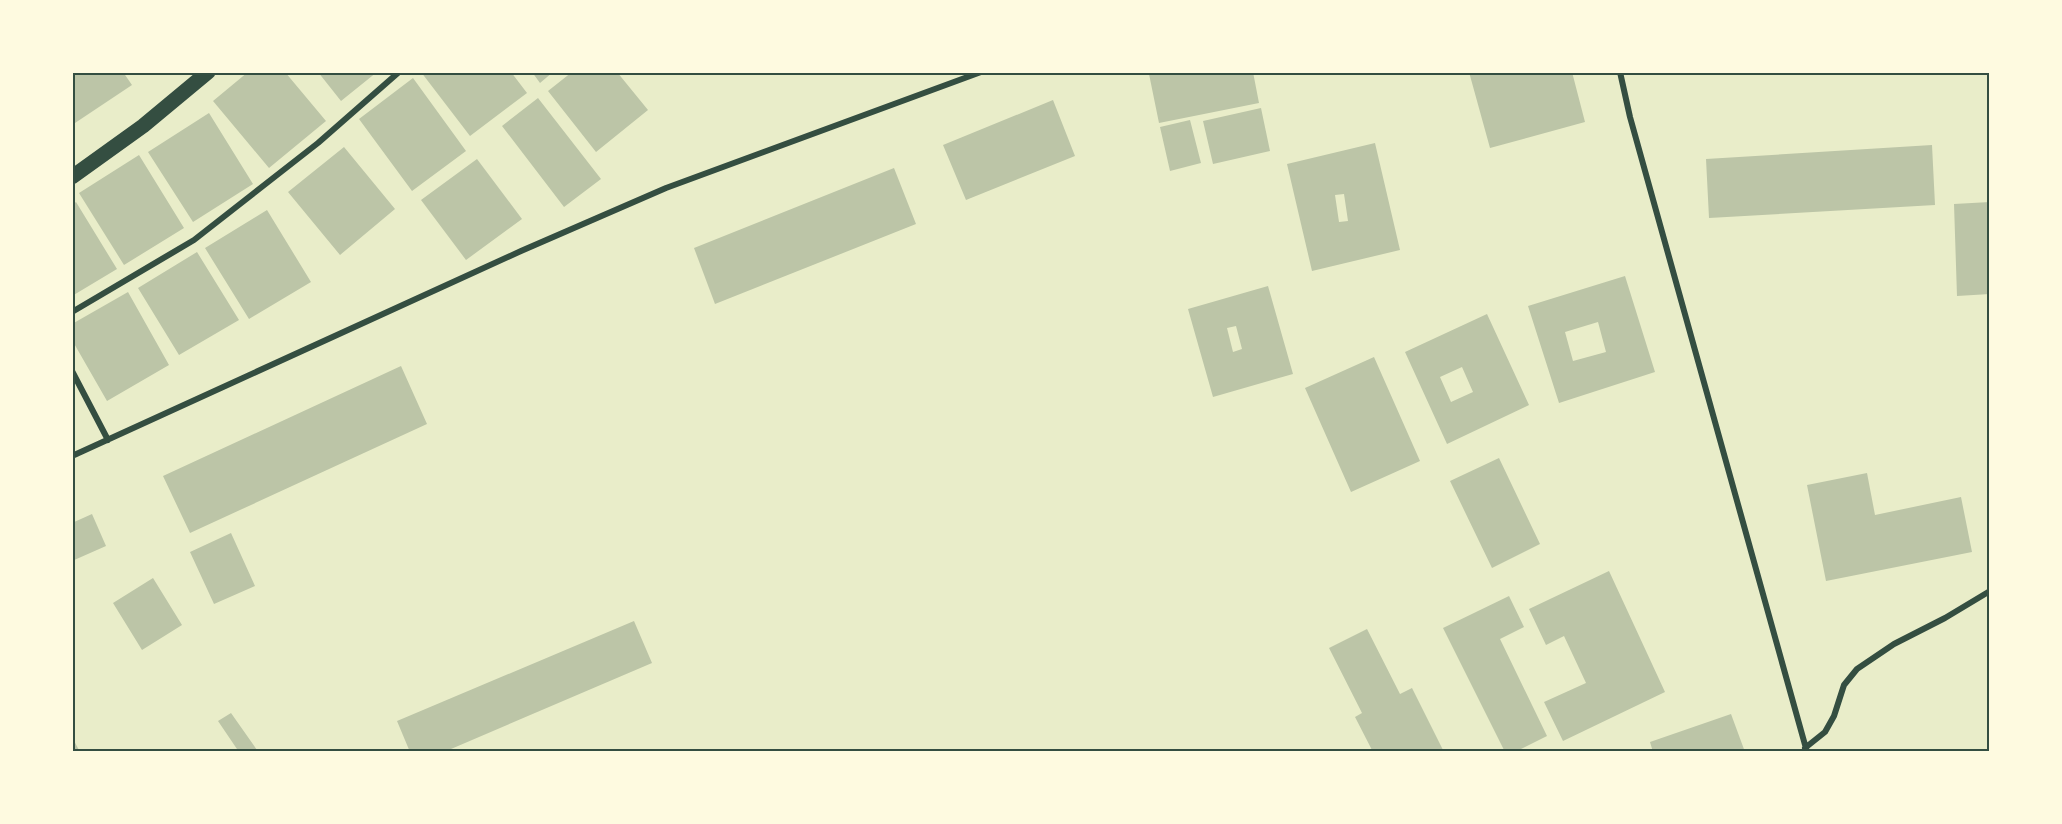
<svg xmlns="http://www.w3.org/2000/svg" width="2062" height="824" font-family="'Nunito Sans',sans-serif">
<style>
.building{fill:#bcc5a7;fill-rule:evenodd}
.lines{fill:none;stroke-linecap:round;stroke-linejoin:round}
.minor{stroke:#344e41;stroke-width:6}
.primary{stroke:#344e41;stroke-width:15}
.neatline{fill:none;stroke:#344e41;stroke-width:2}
</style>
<rect width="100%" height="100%" fill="#e9edc9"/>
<!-- building -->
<path class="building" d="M 72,72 L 123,72 L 132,85 L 72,125 Z
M 248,72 L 285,72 L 326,121 L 269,168 L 213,101 Z
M 318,72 L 377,72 L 341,101 Z
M 421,72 L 511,72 L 527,93 L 470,136 Z
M 532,72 L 553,72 L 540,83 Z
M 572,72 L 617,72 L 648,110 L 596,152 L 548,91 Z
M 1159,72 L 1253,72 L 1259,103 L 1159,123 L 1149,74 Z
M 1469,72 L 1572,72 L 1585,122 L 1490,148 Z
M 413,78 L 466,151 L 412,191 L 359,119 Z
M 538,98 L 601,179 L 564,207 L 502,126 Z
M 1053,100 L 1075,156 L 966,200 L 943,145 Z
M 1261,108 L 1270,151 L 1213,164 L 1203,121 Z
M 209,113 L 253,184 L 193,222 L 148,152 Z
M 1190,120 L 1201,163 L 1170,171 L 1160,127 Z
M 1375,143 L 1400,250 L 1312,271 L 1287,164 ZM 1344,194 L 1348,221 L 1339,222 L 1335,195 Z
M 1932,145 L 1935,205 L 1709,218 L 1706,159 Z
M 344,147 L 395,209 L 340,255 L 288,192 Z
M 139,155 L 184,228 L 124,265 L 79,193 Z
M 477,159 L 522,219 L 466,260 L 421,200 Z
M 894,168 L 916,224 L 715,304 L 694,248 Z
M 76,202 L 117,269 L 72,296 L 72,205 Z
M 1990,202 L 1990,294 L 1957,296 L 1954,204 Z
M 267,210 L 311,282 L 249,319 L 205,248 Z
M 197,252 L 239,320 L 179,355 L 138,288 Z
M 1625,276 L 1655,372 L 1559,403 L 1528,306 ZM 1598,322 L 1606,352 L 1573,361 L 1565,332 Z
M 1268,286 L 1293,374 L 1213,397 L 1188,309 ZM 1236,326 L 1242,349 L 1233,352 L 1227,328 Z
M 128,292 L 169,365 L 107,401 L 72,340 L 72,324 Z
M 1487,314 L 1529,405 L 1447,444 L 1405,352 ZM 1462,367 L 1473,392 L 1451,402 L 1440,377 Z
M 1374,357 L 1420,461 L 1351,492 L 1305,388 Z
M 401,366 L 427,424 L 190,533 L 163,476 Z
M 1499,458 L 1540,544 L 1492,568 L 1450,481 Z
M 1867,473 L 1875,515 L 1961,497 L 1972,552 L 1826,581 L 1807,485 Z
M 92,514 L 106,546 L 72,561 L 72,523 Z
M 231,533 L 255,586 L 214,604 L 190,552 Z
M 1609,571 L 1665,692 L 1563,741 L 1544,702 L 1586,683 L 1564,636 L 1546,645 L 1529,609 Z
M 153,578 L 182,625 L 142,650 L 113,603 Z
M 1509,596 L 1524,627 L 1500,639 L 1547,736 L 1515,752 L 1505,752 L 1443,628 Z
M 634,621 L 652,663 L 444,752 L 410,752 L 397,721 Z
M 1367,629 L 1400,694 L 1412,688 L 1444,752 L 1373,752 L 1355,717 L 1362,713 L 1329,648 Z
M 231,713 L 257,750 L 254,752 L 239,752 L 218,721 Z
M 1731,714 L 1745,752 L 1653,752 L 1650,742 Z
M 72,737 L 80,752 L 72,752 Z"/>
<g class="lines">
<!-- minor -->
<path class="minor" d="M 1620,72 L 1630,117 L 1807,752
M 72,312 L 194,240 L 318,143 L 399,72
M 72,371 L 108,440
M 72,456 L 521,251 L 666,188 L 981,72
M 1805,748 L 1825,732 L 1834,716 L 1844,685 L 1857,669 L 1894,644 L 1945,618 L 1990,591"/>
<!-- primary -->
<path class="primary" d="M 72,177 L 143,126 L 208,72"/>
</g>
<!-- border -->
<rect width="2062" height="824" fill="none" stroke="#fefae0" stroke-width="147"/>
<rect x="74" y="74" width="1914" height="676" class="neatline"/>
</svg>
